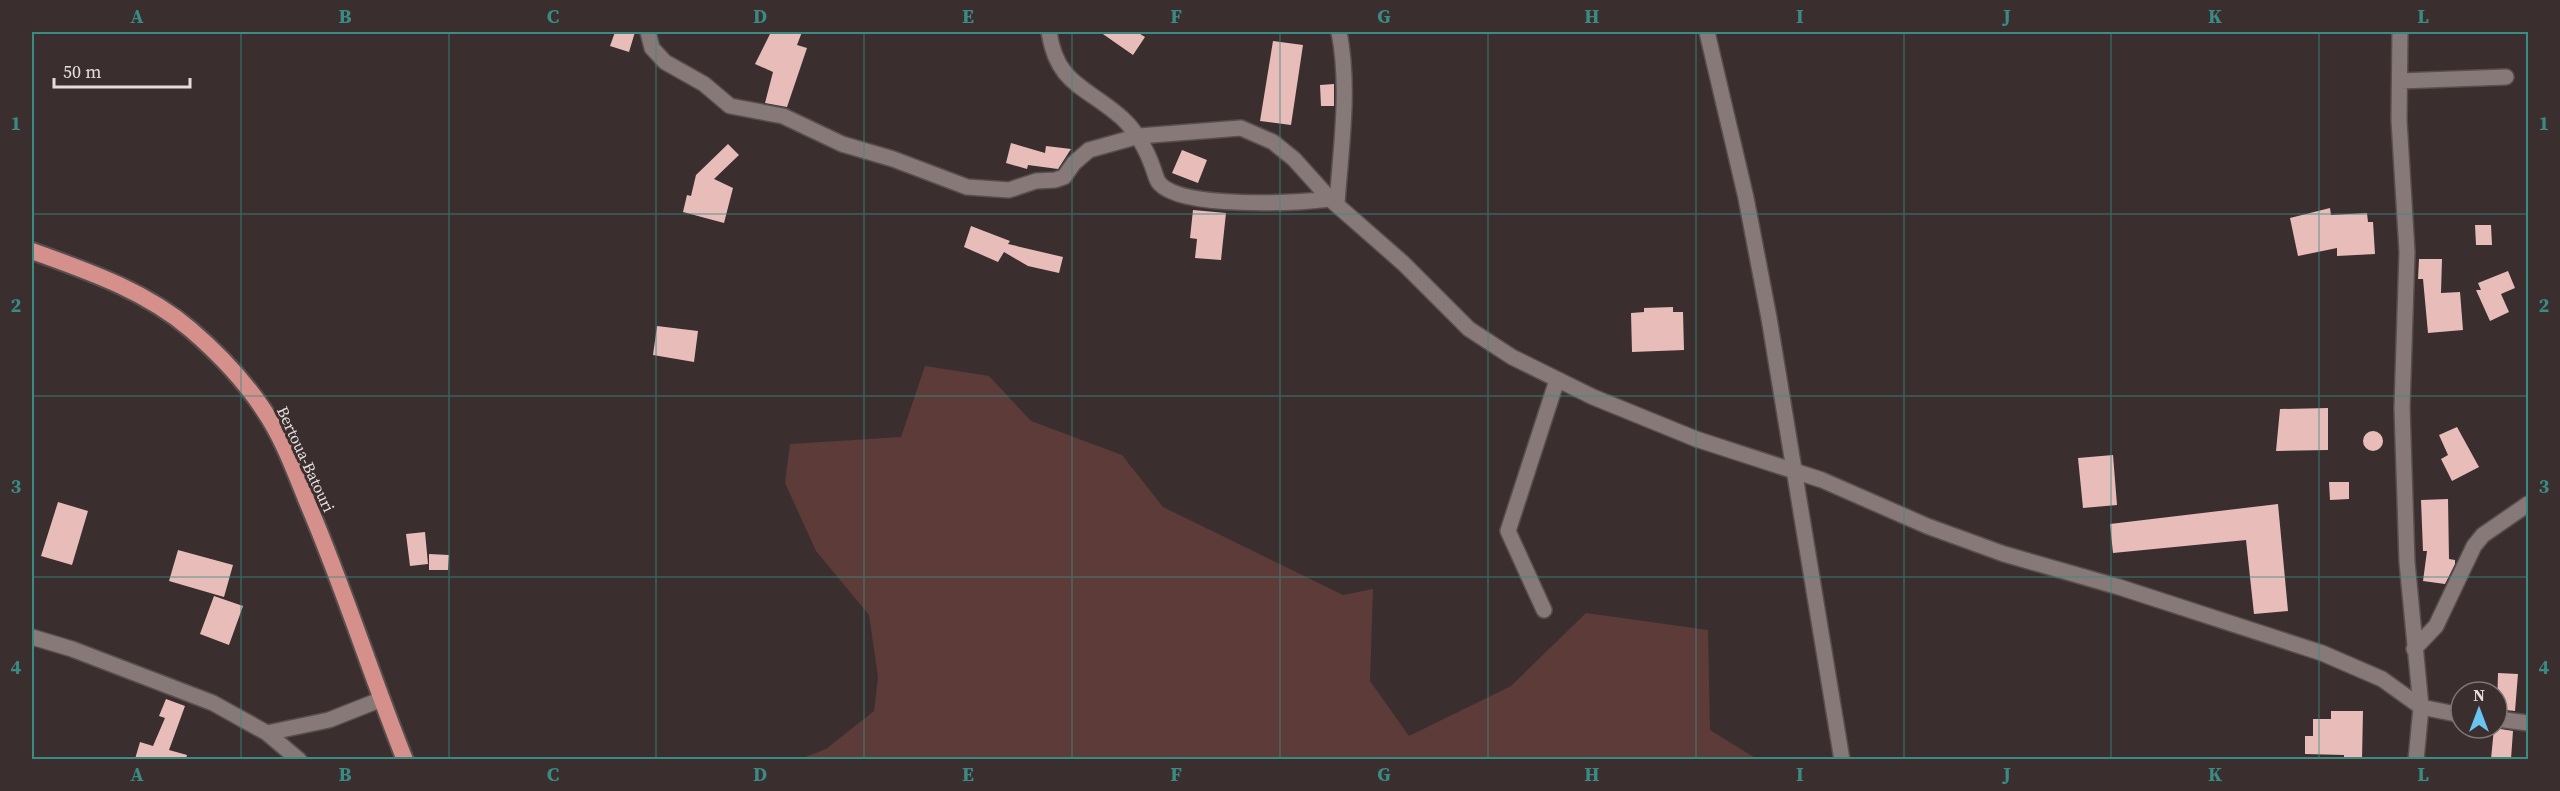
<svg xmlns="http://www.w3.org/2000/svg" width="2560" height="791" font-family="'Source Serif 4',serif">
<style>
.green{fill:#5c3b39}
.building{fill:#e8bdb9}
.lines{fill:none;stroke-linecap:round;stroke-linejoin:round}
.minor-casing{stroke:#584e4e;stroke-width:18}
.trunk-casing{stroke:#584e4e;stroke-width:20}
.minor{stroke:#867978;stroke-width:15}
.trunk{stroke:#d5908c;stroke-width:16}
.grid{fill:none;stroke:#3a8b84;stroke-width:1.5;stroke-opacity:0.55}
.labels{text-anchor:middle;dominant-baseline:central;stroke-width:6;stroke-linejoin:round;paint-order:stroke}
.street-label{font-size:16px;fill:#e5dddd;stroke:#3a2f2e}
.neatline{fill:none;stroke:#3a8b84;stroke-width:2}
.grid-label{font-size:20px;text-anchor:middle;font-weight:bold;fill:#3a8b84}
</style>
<rect width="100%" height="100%" fill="#3a2f2e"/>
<!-- green -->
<path class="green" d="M 925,366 L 989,376 L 1031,421 L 1122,455 L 1163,507 L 1343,595 L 1373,589 L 1370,681 L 1409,736 L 1511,686 L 1586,613 L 1708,630 L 1710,730 L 1757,759 L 800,759 L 826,749 L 874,711 L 878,677 L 869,615 L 816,551 L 785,483 L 790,444 L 901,437 Z"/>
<!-- building -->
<path class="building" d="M 615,32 L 635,32 L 629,52 L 610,46 Z
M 771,32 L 802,32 L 797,45 L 807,48 L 787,107 L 765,103 L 773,72 L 755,64 Z
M 1100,32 L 1137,32 L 1145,37 L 1133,55 Z
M 1273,41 L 1303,45 L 1291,125 L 1260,121 Z
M 1334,84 L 1334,106 L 1321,106 L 1320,85 Z
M 1011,143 L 1045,153 L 1046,146 L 1071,149 L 1058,169 L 1028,165 L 1027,169 L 1006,163 Z
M 728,144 L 739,155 L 714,179 L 733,188 L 724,223 L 683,212 L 687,195 L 691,196 L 696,175 Z
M 1182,150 L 1207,160 L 1198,183 L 1172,173 Z
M 2330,208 L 2331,215 L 2367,213 L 2368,222 L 2373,222 L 2375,254 L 2337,256 L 2337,248 L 2298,256 L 2290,218 Z
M 1193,210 L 1226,213 L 1221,260 L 1195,258 L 1197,239 L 1190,238 Z
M 2475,225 L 2491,225 L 2492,245 L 2476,245 Z
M 971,226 L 1010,241 L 1008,244 L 1063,257 L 1059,273 L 1028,266 L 1004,252 L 998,262 L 964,247 Z
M 2419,259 L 2442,259 L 2441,293 L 2460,292 L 2463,330 L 2428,333 L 2423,279 L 2418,279 Z
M 2508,271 L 2515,288 L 2501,294 L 2509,312 L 2490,321 L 2476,290 L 2481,290 L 2478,283 Z
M 1673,307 L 1673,312 L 1683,312 L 1684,350 L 1632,352 L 1631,313 L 1644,312 L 1644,308 Z
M 657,326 L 698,331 L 694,362 L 653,355 Z
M 2328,408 L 2328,450 L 2276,451 L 2280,409 Z
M 2457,427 L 2479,467 L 2452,481 L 2441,459 L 2448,455 L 2439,435 Z
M2363 441a10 10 0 1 1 20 0a10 10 0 1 1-20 0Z
M 2113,455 L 2117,505 L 2083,508 L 2078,458 Z
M 2329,482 L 2349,482 L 2349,499 L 2330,500 Z
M 2448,499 L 2449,559 L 2455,560 L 2455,564 L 2445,584 L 2423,581 L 2427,551 L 2423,551 L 2421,500 Z
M 58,502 L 88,511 L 72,565 L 41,556 Z
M 2278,504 L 2288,611 L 2254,614 L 2246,540 L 2113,553 L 2110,524 Z
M 425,532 L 428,564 L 410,566 L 406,534 Z
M 178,550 L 233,565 L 224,597 L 169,581 Z
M 429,554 L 449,555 L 448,570 L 429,570 Z
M 214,596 L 243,606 L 229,645 L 200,634 Z
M 2498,673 L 2518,674 L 2515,711 L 2497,709 Z
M 166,699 L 185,706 L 169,750 L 187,755 L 186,759 L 135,759 L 140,742 L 153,746 L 165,718 L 159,716 Z
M 2331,711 L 2363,711 L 2362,759 L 2344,759 L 2344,755 L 2305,754 L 2305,736 L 2313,736 L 2313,719 L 2331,719 Z
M 2494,728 L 2513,731 L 2511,759 L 2491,759 Z"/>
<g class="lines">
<defs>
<path id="minor" d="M 648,32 L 652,48 L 665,62 L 704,84 L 730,106 L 783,116 L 842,144 L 893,159 L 967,187 L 1009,190 L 1036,181 L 1055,180 L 1064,177 L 1074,163 L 1089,150 L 1139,136 L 1241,128 L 1273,142 L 1294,159 L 1330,199
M 1049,32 C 1057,85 1086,86 1122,118 C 1137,132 1146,148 1153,168 C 1155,173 1156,180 1160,184 C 1183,209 1297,203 1330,199 L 1403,263 L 1469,329 L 1512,357 L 1593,397 L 1696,439 L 1822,480 L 1927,526 L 2004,554 L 2119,587 L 2322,653 L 2382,679 L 2421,707 L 2461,715
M 1707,32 L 1746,198 L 1769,318 L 1842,760
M 2400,32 L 2399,120 L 2407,252 L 2402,408 L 2407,562 L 2421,707 L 2416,760
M 2400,81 L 2506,77
M 1337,203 C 1341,147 1350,87 1339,32
M 1544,610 L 1508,531 L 1557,380
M 32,637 L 72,649 L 213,703 L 267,733 L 299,760
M 2414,649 L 2436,626 L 2474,546 L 2483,535 L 2528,504
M 2497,719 L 2528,723
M 267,733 L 329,720 L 382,699"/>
<path id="trunk" d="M 32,251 C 87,271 144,290 190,329 C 218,353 243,379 263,409 C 283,438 295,472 308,504 C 344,588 371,675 405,760"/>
</defs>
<!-- minor casing -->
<use href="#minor" class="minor-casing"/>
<!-- trunk casing -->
<use href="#trunk" class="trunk-casing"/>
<!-- minor -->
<use href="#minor" class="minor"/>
<!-- trunk -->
<use href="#trunk" class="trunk"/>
</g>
<!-- grid -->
<path class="grid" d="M 241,32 L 241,760M 449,32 L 449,760M 656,32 L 656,760M 864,32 L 864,760M 1072,32 L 1072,760M 1280,32 L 1280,760M 1488,32 L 1488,760M 1696,32 L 1696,760M 1904,32 L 1904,760M 2111,32 L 2111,760M 2319,32 L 2319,760M 32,214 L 2528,214M 32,396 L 2528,396M 32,577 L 2528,577"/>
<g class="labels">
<!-- street labels -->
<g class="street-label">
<text transform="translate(306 459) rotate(65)">Bertoua-Batouri</text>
</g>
</g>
<!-- border -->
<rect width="2560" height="791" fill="none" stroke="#3a2f2e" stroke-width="66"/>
<!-- north arrow -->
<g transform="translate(2479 710)"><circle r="28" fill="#3a2f2e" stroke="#7e7574" stroke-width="1.5"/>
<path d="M0-4.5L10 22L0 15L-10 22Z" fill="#6bc3f2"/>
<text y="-9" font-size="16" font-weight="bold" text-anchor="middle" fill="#e5dddd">N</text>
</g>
<!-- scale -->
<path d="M54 78v9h136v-9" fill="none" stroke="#e5dddd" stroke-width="3"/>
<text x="63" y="78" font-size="18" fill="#e5dddd" stroke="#3a2f2e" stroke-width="4.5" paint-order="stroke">50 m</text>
<rect x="33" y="33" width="2494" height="725" class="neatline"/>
<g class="grid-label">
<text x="137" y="23">A</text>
<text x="345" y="23">B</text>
<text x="553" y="23">C</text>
<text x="760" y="23">D</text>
<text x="968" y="23">E</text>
<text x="1176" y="23">F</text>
<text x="1384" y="23">G</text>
<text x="1592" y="23">H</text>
<text x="1800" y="23">I</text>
<text x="2007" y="23">J</text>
<text x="2215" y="23">K</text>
<text x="2423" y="23">L</text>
<text x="16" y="130">1</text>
<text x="2544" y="130">1</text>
<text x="16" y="312">2</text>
<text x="2544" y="312">2</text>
<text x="16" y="493">3</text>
<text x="2544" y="493">3</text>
<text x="16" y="674">4</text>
<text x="2544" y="674">4</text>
<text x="137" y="781">A</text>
<text x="345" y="781">B</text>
<text x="553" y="781">C</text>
<text x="760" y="781">D</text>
<text x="968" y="781">E</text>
<text x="1176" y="781">F</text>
<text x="1384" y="781">G</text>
<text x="1592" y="781">H</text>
<text x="1800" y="781">I</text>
<text x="2007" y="781">J</text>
<text x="2215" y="781">K</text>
<text x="2423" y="781">L</text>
</g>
</svg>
